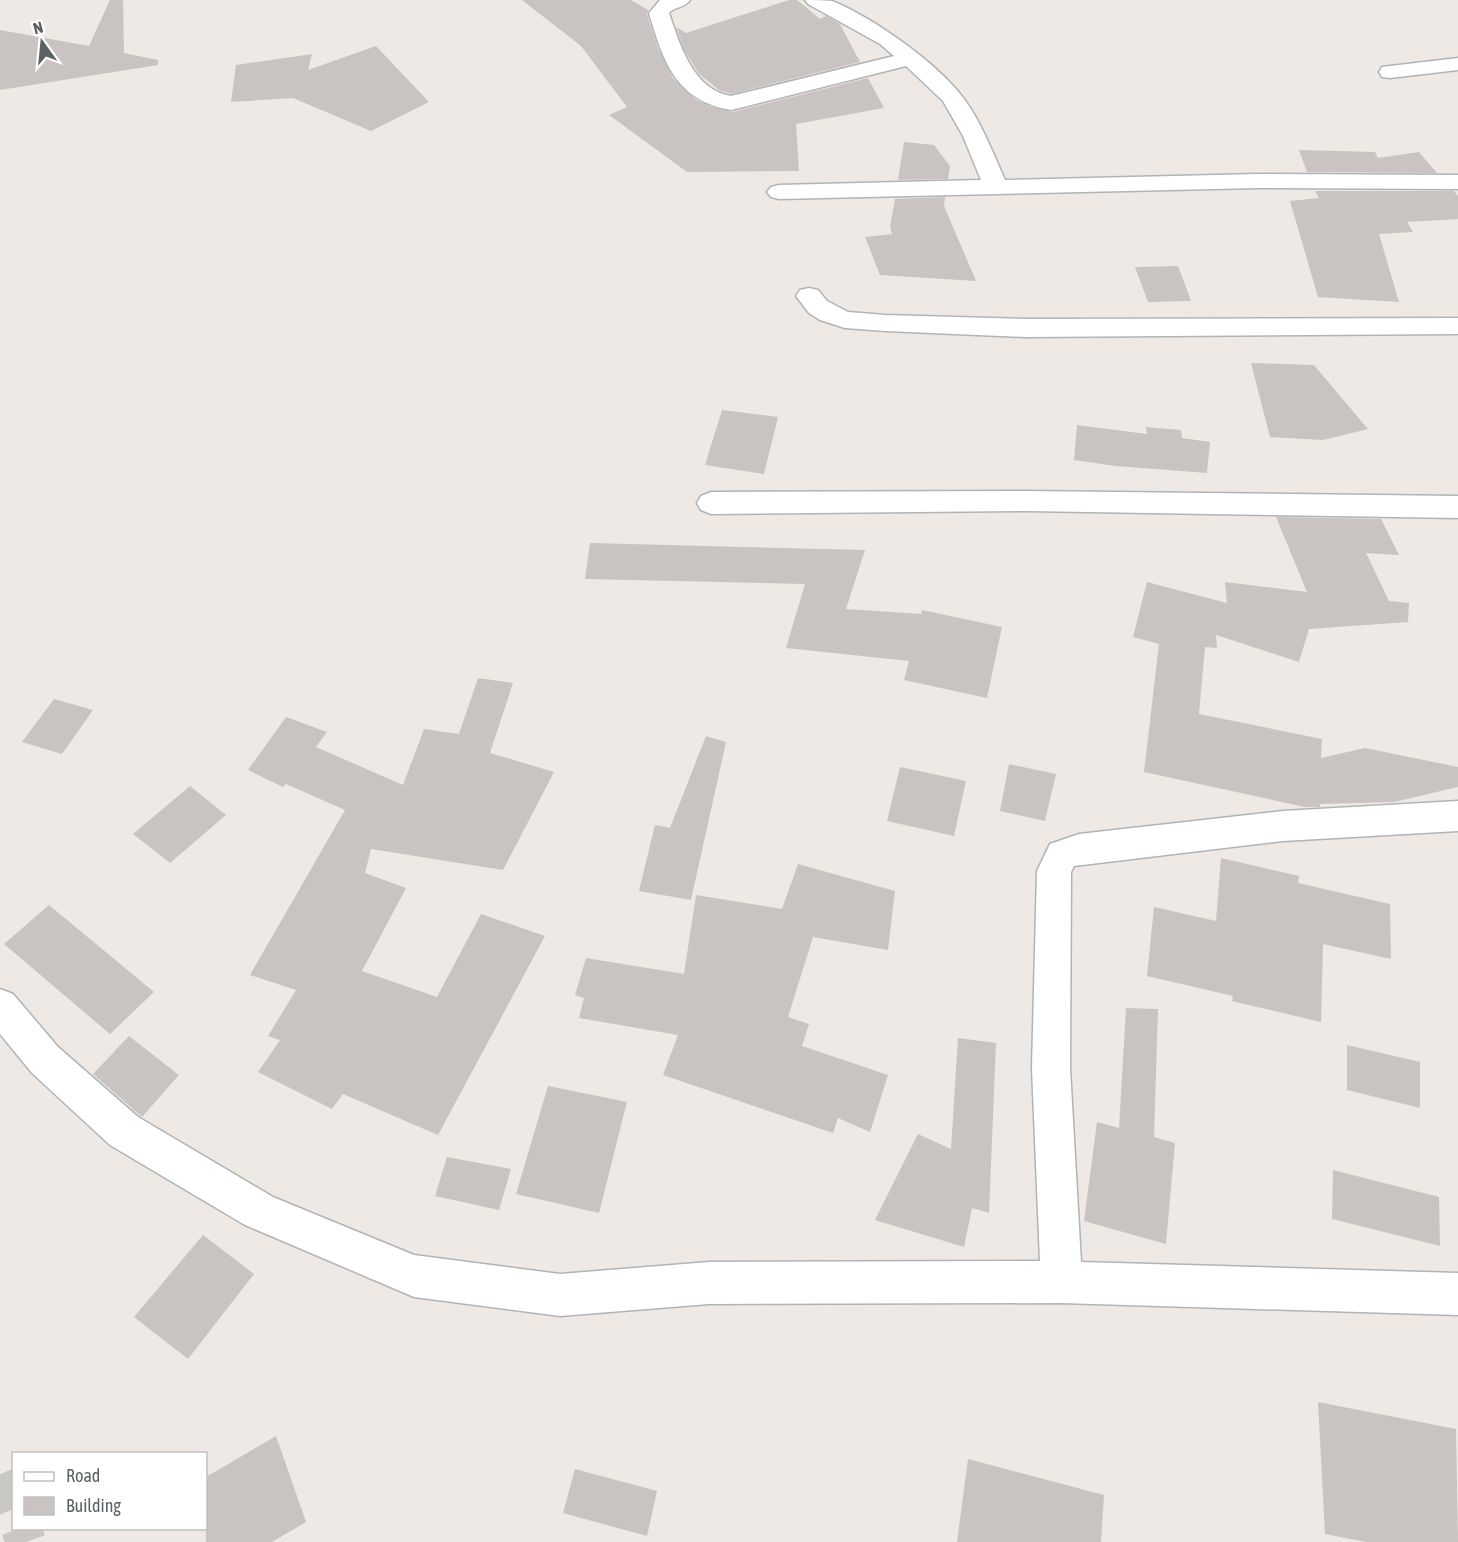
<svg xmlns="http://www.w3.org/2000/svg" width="1458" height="1542" font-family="'Asap Condensed',sans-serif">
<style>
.building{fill:#c9c4c1}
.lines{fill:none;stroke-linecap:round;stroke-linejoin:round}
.minor-tunnel{stroke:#cac7c5;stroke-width:40;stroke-dasharray:40 20;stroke-linecap:butt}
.minor-casing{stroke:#b0b4b6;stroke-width:3}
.minor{fill:#fff;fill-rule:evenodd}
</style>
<rect width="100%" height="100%" fill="#eee9e5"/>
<!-- building -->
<path class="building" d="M 110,0 L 123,0 L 124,53 L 158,60 L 158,65 L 0,90 L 0,30 L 89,46 Z
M 522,0 L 631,0 L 648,10 L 647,14 L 658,48 L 673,78 L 696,100 L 712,107 L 732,112 L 868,78 L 884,108 L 796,124 L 799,171 L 687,172 L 609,115 L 627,107 L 581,46 Z
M 789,0 L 797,0 L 820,19 L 826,16 L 840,24 L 860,62 L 731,94 L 719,90 L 699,74 L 685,51 L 676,27 L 686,33 Z
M 376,46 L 429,102 L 371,131 L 293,98 L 231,102 L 236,65 L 312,54 L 308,70 Z
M 904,142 L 934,145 L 950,166 L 948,179 L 898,180 Z
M 1299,150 L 1375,152 L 1378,158 L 1419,152 L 1437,173 L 1307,172 Z
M 1315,191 L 1454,191 L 1458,196 L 1458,219 L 1407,222 L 1413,232 L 1379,234 L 1399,302 L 1318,297 L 1290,201 L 1319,198 Z
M 945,197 L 944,206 L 976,281 L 880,275 L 865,237 L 892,234 L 890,227 L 895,199 Z
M 1178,266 L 1191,301 L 1148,302 L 1135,267 Z
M 1251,363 L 1314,365 L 1368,429 L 1323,440 L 1270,437 Z
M 722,410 L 778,417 L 764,474 L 705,465 Z
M 1077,425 L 1147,434 L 1146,427 L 1181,430 L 1182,438 L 1210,442 L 1207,473 L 1116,466 L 1074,460 Z
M 1276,517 L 1381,519 L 1399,555 L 1366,553 L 1389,601 L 1409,603 L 1408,622 L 1309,629 L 1299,662 L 1216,635 L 1217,648 L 1205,647 L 1199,714 L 1322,739 L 1321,758 L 1365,748 L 1458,767 L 1458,787 L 1394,802 L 1320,804 L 1320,807 L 1305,807 L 1144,772 L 1159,644 L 1133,637 L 1147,582 L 1227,603 L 1225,582 L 1307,592 Z
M 590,543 L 865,550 L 846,609 L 921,614 L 922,610 L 1002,627 L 987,698 L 904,680 L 909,661 L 786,648 L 805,584 L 585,579 Z
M 478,678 L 513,683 L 490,753 L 554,772 L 503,870 L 371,849 L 365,873 L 406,888 L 362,971 L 437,997 L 481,914 L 545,936 L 438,1135 L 343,1094 L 332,1109 L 258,1072 L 280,1040 L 268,1036 L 296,990 L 250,975 L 345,810 L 286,784 L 283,787 L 248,770 L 286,717 L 327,732 L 316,747 L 403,785 L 424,729 L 459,734 Z
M 54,699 L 93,710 L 62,754 L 22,742 Z
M 706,736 L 726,742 L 691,900 L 639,891 L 655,825 L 670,828 Z
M 1009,764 L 1056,774 L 1045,821 L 1000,811 Z
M 900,767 L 966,781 L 954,836 L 887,821 Z
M 190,786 L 226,815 L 170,863 L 133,834 Z
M 1221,858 L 1299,876 L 1298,883 L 1390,904 L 1391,959 L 1323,944 L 1321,1022 L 1232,1001 L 1233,996 L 1147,976 L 1154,907 L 1216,921 Z
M 798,864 L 895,891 L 888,950 L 813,937 L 788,1017 L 809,1024 L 802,1046 L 888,1075 L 870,1132 L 838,1118 L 833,1133 L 663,1075 L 678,1035 L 579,1018 L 584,998 L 575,995 L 586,958 L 684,974 L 696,895 L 782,909 Z
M 49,905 L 154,992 L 110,1034 L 4,944 Z
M 1126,1008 L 1158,1009 L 1154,1137 L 1175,1143 L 1166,1244 L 1084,1221 L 1097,1122 L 1119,1128 Z
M 129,1036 L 179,1075 L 142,1117 L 93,1074 Z
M 958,1038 L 996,1043 L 989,1213 L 972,1208 L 964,1247 L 875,1220 L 918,1134 L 951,1149 Z
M 1347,1045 L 1420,1062 L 1420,1108 L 1347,1090 Z
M 548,1086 L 627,1102 L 599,1213 L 516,1194 Z
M 447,1157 L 511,1169 L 499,1210 L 435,1196 Z
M 1333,1170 L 1439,1197 L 1440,1246 L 1332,1219 Z
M 203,1235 L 254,1274 L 188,1359 L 134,1317 Z
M 1318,1402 L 1456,1429 L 1458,1542 L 1366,1542 L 1325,1534 Z
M 276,1436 L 306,1522 L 272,1542 L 206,1542 L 206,1477 Z
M 968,1459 L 1104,1495 L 1101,1542 L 957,1542 Z
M 575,1469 L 657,1491 L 647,1536 L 563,1513 Z"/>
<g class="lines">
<!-- minor-tunnel -->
<path class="minor-tunnel" d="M 0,1474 L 14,1509
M 21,1528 L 26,1542"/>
<defs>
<path id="minor" d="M 660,0 L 690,0 C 685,8 675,6 669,13 C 680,45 693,90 731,96 L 894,56 L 880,44 L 808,4 L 805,0 C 813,0 824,0 832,1 C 872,17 934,61 961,95 C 980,119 992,151 1005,180 L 1258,174 L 1458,175 L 1458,189 L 1258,188 L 779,199 L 771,197 L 767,192 L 771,187 L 779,185 L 981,180 L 963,136 L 943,101 L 906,66 L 731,110 C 676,101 663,61 649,13 Z
M 1458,58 L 1458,70 L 1390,78 L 1382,77 L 1379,72 L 1382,67 L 1390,66 Z
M 809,288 L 818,290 L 827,301 L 848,312 L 885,315 L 1026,319 L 1458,318 L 1458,334 L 1026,337 L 885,331 L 845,328 L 820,320 L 809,313 L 796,296 L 800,290 Z
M 1027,491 L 1458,496 L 1458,518 L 1027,511 L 711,514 L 701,510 L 697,503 L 701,496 L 711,492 Z
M 1458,801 L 1458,831 L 1283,841 L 1074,866 L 1071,872 L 1070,1068 L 1081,1262 L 1458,1273 L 1458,1315 L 1061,1303 L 709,1304 L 560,1316 L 414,1297 L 245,1225 L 110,1145 L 32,1073 L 0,1034 L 0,989 L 13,994 L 58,1047 L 138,1117 L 273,1197 L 414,1255 L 560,1274 L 709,1262 L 1040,1261 L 1032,1068 L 1037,871 L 1050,844 L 1079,834 L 1283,811 Z"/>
</defs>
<!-- minor casing -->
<use href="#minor" class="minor-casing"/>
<!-- minor -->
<use href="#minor" class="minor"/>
</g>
<!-- legend -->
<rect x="12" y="1452" width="195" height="78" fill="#ffffff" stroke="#bec0c1" stroke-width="1.5"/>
<rect x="24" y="1472" width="30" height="9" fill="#ffffff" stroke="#bec0c1" stroke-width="1.5"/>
<text x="66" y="1482" font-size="18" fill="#5c6264">Road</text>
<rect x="24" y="1497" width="30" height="18" fill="#c9c4c1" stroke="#bec0c1" stroke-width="1.5"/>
<text x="66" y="1512" font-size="18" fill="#5c6264">Building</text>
<!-- north arrow -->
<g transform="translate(42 42) rotate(345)" stroke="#ffffff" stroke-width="4.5" paint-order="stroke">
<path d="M0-4.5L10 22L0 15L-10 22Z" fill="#5c6264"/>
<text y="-9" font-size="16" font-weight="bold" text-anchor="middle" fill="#5c6264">N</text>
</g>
</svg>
